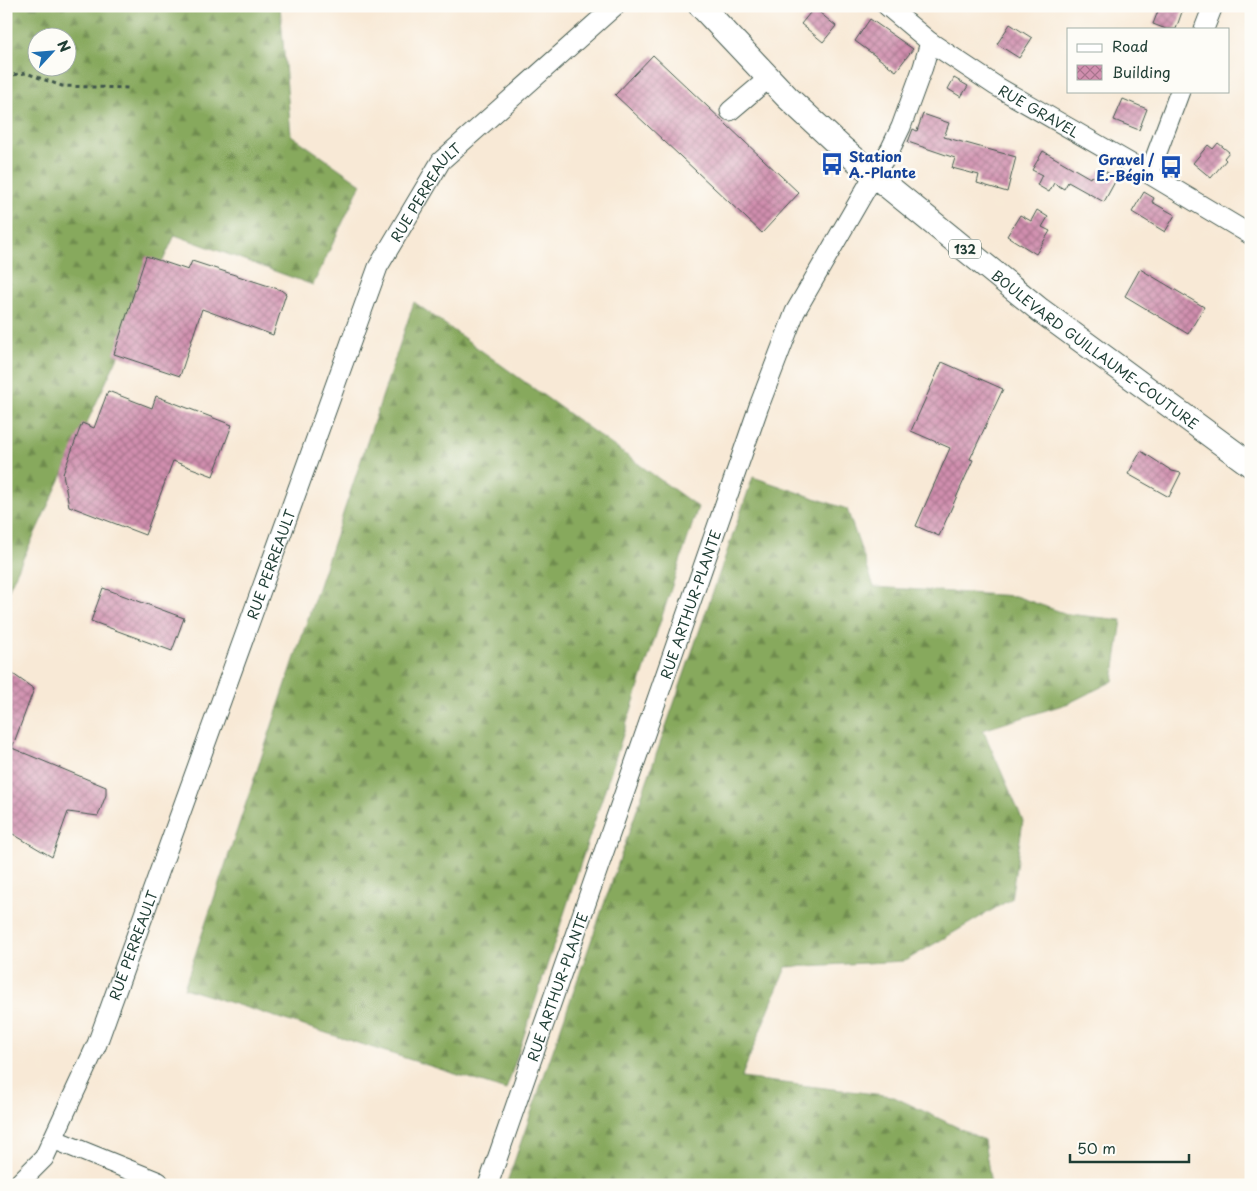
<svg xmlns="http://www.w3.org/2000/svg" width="1257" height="1191" font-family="'Playpen Sans',sans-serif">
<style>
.forest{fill:url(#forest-firs);stroke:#537348;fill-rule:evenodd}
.building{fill:url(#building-cross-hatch)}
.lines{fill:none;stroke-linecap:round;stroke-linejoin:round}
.minor-casing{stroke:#40574c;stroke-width:21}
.major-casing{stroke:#40574c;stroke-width:26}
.path{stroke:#40574c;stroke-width:3;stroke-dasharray:4 4;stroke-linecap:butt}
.minor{stroke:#fff;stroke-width:19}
.major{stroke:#fff;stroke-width:24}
.labels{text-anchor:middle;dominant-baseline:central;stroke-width:5;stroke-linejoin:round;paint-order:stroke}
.shield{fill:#fdfcf7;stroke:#62766e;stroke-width:1}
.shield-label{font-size:12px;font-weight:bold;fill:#1f3d34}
.street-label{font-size:14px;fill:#1f3d34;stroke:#fdfcf7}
.transit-label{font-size:14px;font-weight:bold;fill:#164399;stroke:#fdfcf7;text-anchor:start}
</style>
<defs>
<pattern id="forest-firs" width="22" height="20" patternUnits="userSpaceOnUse" patternTransform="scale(1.25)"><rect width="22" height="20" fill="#87a95d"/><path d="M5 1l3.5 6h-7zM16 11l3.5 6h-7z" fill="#6e8b4e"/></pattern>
<pattern id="building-cross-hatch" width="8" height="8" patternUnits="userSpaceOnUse" patternTransform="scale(1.25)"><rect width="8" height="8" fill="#d08eae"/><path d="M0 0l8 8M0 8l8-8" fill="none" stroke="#a8758e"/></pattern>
</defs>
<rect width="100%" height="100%" fill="#fdfcf7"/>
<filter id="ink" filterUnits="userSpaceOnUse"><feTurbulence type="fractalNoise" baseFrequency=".02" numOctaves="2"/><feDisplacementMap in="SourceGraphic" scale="10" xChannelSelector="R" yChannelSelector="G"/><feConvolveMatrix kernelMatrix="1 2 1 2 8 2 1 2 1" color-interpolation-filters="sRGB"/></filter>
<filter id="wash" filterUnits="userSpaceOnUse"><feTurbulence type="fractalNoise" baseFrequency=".0096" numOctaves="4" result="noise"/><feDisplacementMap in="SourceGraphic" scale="20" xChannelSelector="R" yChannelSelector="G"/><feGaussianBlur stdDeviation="1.12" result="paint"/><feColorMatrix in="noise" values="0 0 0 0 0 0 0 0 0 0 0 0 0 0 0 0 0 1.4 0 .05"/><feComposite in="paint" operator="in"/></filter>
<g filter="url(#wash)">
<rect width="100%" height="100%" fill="#f8e9d6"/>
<!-- forest -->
<path class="forest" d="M 6,6 L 280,6 L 291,135 L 361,184 L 313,285 L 175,235 L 6,595 ZM 38,38 L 68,38 L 68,68 L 38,68 Z
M 414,302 L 698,507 L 506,1090 L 184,988 Z
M 753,477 L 847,509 L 874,587 L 1015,596 L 1067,614 L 1122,620 L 1113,681 L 1069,703 L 983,730 L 1023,821 L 1011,899 L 905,961 L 786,967 L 741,1078 L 892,1096 L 984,1140 L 991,1185 L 506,1185 Z"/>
<g id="blocks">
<!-- building -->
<path class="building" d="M 1160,6 L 1184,6 L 1176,29 L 1166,29 L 1153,24 Z
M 814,8 L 836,26 L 823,42 L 801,24 Z
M 870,19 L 913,49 L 896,71 L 855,41 Z
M 1010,24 L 1032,38 L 1019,58 L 997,44 Z
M 653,55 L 799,193 L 762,233 L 615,95 Z
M 954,78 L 968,86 L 961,97 L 948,89 Z
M 1123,99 L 1147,109 L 1139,130 L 1114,120 Z
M 923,114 L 949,123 L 944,137 L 1016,157 L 1007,192 L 977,183 L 979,175 L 952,168 L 955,158 L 908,142 L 913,129 L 917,131 Z
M 1218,143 L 1229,152 L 1224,158 L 1226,160 L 1211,178 L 1193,163 L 1208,145 L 1213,149 Z
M 1043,151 L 1090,178 L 1091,176 L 1094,177 L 1101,169 L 1117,178 L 1104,202 L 1068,182 L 1064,189 L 1054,183 L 1049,192 L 1037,185 L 1042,175 L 1032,170 Z
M 1144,192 L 1154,198 L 1152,202 L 1175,215 L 1165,232 L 1132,212 Z
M 1037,210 L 1048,217 L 1042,227 L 1050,231 L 1036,254 L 1007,236 L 1020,215 L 1031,221 Z
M 146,256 L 188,270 L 192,261 L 281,290 L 286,294 L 273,335 L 202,309 L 180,376 L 114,354 Z
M 1140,269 L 1204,307 L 1188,334 L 1125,296 Z
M 942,362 L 1003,389 L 970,459 L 973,460 L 939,536 L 916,526 L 950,448 L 911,431 Z
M 108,391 L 152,408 L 156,396 L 232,425 L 213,476 L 173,461 L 145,535 L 69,506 L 63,474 L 82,423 L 94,428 Z
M 1141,451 L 1172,471 L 1181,473 L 1169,497 L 1128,474 Z
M 103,588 L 184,618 L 172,651 L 91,621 Z
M 6,669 L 34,689 L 12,748 L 106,787 L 106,795 L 98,816 L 68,812 L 52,857 L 6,830 Z"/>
</g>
</g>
<g filter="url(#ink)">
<use href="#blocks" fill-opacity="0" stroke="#40574c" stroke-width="1"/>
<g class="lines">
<defs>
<g id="minor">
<path id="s1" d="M 887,6 L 930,42 L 996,86 L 1149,174 L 1251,235"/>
<path d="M 1204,29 L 1213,6"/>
<path d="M 730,111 L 769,78"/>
<path d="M 1149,174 L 1180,91"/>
<path d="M 53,1139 L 159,1182"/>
<path id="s2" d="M 17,1185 L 44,1158 L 97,1044 L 378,267 L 441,161 L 615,6"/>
<path id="s3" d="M 488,1185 L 759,406 L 795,312 L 874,175 L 890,150 L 901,127 L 923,67 L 930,42"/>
</g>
<g id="major">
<path id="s4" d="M 701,6 L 787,97 L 843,149 L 874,175 L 1040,310 L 1251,465"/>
</g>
</defs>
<!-- minor casing -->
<use href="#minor" class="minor-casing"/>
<!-- major casing -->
<use href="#major" class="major-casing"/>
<!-- path -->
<path class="path" d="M 6,76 L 26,73 L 62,86 L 128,88"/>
<!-- minor -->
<use href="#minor" class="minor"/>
<!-- major -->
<use href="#major" class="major"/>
</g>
</g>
<!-- icons -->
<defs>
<symbol id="bus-bare" viewBox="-9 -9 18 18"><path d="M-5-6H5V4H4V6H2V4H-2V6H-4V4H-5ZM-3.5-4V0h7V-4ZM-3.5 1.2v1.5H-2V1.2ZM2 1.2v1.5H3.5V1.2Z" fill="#1a4fb4" stroke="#fdfcf7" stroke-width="2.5" paint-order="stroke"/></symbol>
</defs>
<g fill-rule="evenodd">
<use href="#bus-bare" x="816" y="148" width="32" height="32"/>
<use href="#bus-bare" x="1155" y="151" width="32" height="32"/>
</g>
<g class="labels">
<!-- shield labels -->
<rect class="shield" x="949" y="239.5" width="32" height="19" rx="4"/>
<g class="shield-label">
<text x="965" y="249">132</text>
</g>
<!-- street labels -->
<g class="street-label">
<text stroke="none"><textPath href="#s1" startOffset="185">RUE GRAVEL</textPath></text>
<text stroke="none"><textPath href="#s2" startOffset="1079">RUE PERREAULT</textPath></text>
<text stroke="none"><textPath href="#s4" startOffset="524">BOULEVARD GUILLAUME-COUTURE</textPath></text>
<text stroke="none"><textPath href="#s2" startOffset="674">RUE PERREAULT</textPath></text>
<text stroke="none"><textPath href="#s3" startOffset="615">RUE ARTHUR-PLANTE</textPath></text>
<text stroke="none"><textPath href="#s2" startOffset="269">RUE PERREAULT</textPath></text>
<text stroke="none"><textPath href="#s3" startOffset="210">RUE ARTHUR-PLANTE</textPath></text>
</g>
<!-- transit labels -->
<g class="transit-label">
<text x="849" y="156">Station<tspan x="849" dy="16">A.-Plante</tspan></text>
<text x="1154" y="159" text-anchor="end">Gravel /<tspan x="1154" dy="16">E.-Bégin</tspan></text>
</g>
</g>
<!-- margin -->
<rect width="1257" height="1191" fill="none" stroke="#fdfcf7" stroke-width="25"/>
<!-- legend -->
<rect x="1067" y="28" width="162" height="65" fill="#fdfcf7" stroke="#a4b0a9"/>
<rect x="1077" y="44" width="25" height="8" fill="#ffffff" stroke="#a4b0a9"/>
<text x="1112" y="52" font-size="15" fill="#1f3d34">Road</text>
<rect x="1077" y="65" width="25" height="15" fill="url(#building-cross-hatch)" stroke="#a4b0a9"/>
<text x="1112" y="78" font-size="15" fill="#1f3d34">Building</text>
<!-- north arrow -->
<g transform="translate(52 52) rotate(64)"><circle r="24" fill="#fdfcf7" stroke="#a4b0a9"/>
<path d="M0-4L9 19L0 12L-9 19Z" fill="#1f6fb2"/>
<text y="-8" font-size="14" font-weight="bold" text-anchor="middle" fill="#1f3d34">N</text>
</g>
<!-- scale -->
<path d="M1070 1154v8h119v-8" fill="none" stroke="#1f3d34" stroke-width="2.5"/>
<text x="1077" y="1154" font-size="15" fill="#1f3d34" stroke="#fdfcf7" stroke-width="4" paint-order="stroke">50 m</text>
</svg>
